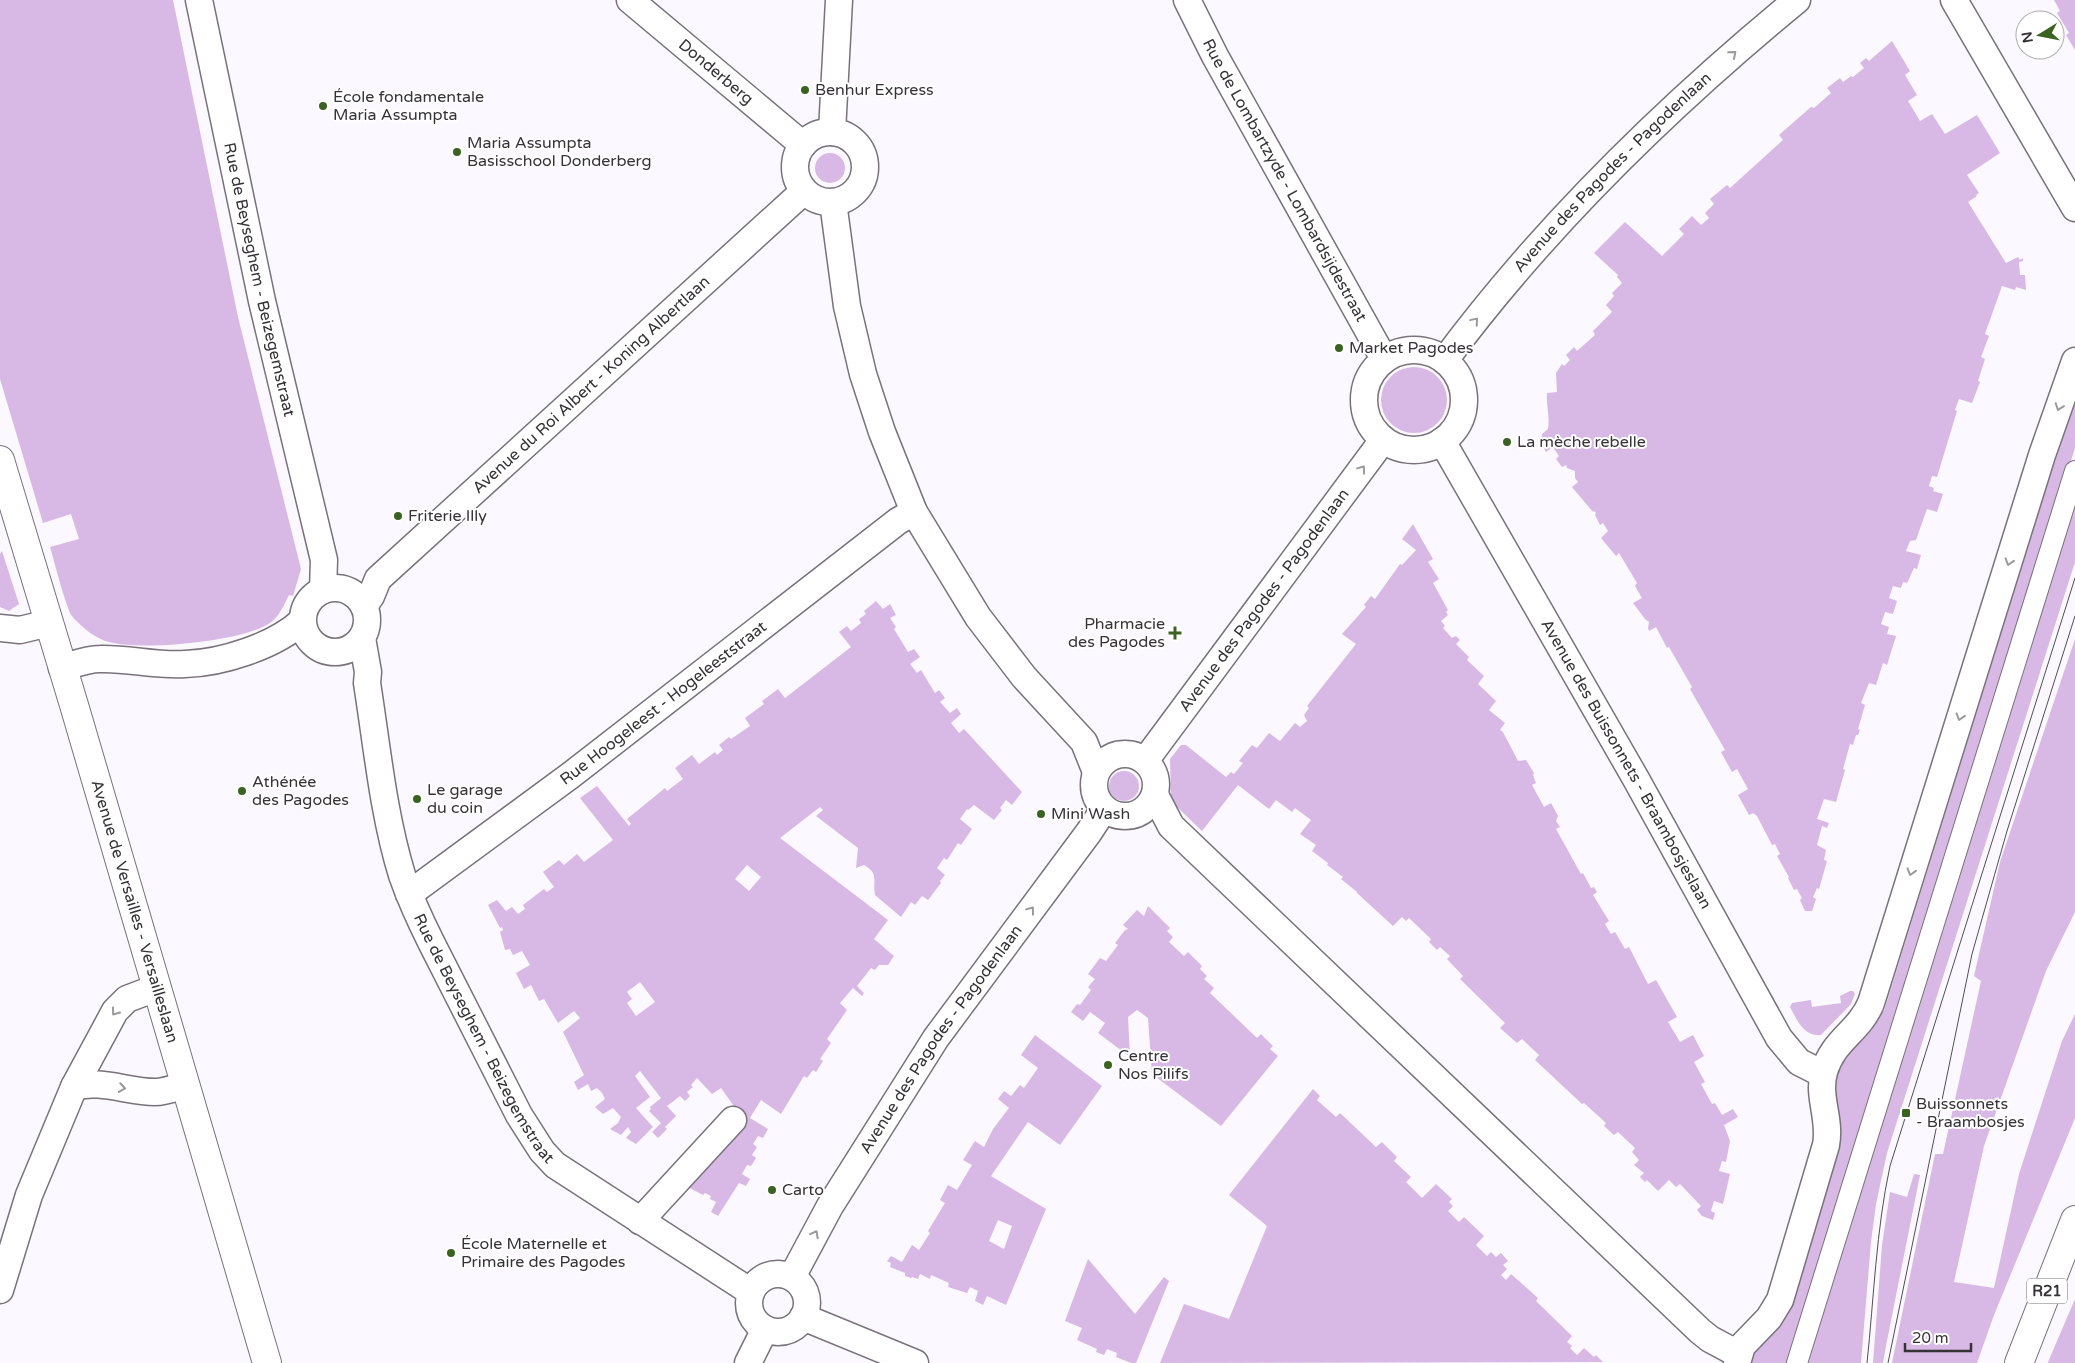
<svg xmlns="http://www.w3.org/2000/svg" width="2075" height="1363" font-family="'Varela Round',sans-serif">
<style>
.green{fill:#d8b9e5;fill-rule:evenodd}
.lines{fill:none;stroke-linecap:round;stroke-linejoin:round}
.pedestrian-casing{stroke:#79727c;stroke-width:22}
.minor-casing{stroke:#79727c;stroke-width:29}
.tertiary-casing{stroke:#79727c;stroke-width:30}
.primary-casing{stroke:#79727c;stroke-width:30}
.pedestrian{stroke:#fff;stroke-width:20}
.minor{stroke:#fff;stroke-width:26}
.tertiary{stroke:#fff;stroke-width:28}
.primary{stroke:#fff;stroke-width:28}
.tram{stroke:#524f54;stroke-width:1}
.oneway{stroke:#9a999b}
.poi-dot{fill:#39631f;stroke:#fff;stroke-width:2}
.labels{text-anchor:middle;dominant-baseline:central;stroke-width:4;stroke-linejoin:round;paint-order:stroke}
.shield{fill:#fff;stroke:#727073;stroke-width:1}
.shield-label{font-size:15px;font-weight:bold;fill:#363337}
.street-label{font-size:16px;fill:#363337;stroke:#fff}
.poi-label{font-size:16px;fill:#363337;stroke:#fff;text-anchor:start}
</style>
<rect width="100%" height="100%" fill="#fcf8ff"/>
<!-- green -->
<path class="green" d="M 0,0 L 173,0 L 238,317 L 301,569 L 293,596 L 289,595 C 284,605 279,617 270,623 C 242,642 141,651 109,642 C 96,639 80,626 72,616 C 66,608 54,560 50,547 L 79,539 L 71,514 L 43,523 L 0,379 Z
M 2054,0 L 2075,0 L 2075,50 L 2066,35 L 2069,33 L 2057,13 L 2060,11 Z
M 1892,41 L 1910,71 L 1905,75 L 1917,95 L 1908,101 L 1920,121 L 1932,114 L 1945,134 L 1977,115 L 2000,153 L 1967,175 L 1979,193 L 1976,195 L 1977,196 L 1968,202 L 2006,263 L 2018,257 L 2020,260 L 2023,258 L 2023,261 L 2019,262 L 2020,275 L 2025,275 L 2026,290 L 2016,287 L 2015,290 L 2002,286 L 1985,334 L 1989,336 L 1981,357 L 1985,359 L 1978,381 L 1980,382 L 1972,403 L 1959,399 L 1955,410 L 1957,411 L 1937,477 L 1932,476 L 1929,486 L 1934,488 L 1933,491 L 1943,494 L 1937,512 L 1927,509 L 1916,540 L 1910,541 L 1906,551 L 1921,555 L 1917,569 L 1914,568 L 1907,583 L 1903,582 L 1901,588 L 1893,586 L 1889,598 L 1897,601 L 1893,614 L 1885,612 L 1881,624 L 1889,627 L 1887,634 L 1896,636 L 1887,665 L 1883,663 L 1876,685 L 1869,683 L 1861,703 L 1865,705 L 1858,729 L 1860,730 L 1858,735 L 1856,735 L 1853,745 L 1850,744 L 1843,769 L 1845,770 L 1836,802 L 1824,799 L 1817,819 L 1829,823 L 1827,828 L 1822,826 L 1817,845 L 1826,850 L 1824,860 L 1827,861 L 1819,889 L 1817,888 L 1813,897 L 1816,899 L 1812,911 L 1805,911 L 1800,900 L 1802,898 L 1797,889 L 1794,890 L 1788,878 L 1789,877 L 1777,856 L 1780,854 L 1775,844 L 1772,845 L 1757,816 L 1753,813 L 1749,815 L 1738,795 L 1748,789 L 1737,769 L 1732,772 L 1721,752 L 1725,750 L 1690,689 L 1692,687 L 1669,647 L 1667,648 L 1656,627 L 1649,631 L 1648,628 L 1649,622 L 1645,619 L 1633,603 L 1642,598 L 1635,586 L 1637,583 L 1619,553 L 1616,556 L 1601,538 L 1608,531 L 1603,523 L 1600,525 L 1595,515 L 1596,513 L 1594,511 L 1593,512 L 1572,487 L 1578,482 L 1575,478 L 1575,471 L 1567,468 L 1566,465 L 1562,467 L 1556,459 L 1559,456 L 1553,447 L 1546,452 L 1542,444 L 1542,434 L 1548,429 C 1550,415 1546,407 1547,393 L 1557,392 L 1556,373 L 1562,364 L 1564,366 L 1570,360 L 1566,355 L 1574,347 L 1577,351 L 1595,335 L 1593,331 L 1612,312 L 1606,305 L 1614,296 L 1612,293 L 1622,283 L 1617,277 L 1618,275 L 1594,253 L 1625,222 L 1662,256 L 1684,234 L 1679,229 L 1692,216 L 1701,225 L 1709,218 L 1705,213 L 1714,204 L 1710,199 L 1727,185 L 1730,188 L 1783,140 L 1779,135 L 1811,107 L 1814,108 L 1831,93 L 1827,88 L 1840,78 L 1843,82 L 1851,76 L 1853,77 L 1864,68 L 1860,63 L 1866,58 L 1869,61 Z
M815 168a15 15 0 1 1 30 0a15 15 0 1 1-30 0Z
M1381 400a33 33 0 1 1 66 0a33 33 0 1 1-66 0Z
M 2075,403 L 2075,448 L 1789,1363 L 1746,1363 L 1746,1358 L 1791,1306 L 1832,1172 L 1827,1166 L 1832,1072 L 1876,1009 L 1884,1011 L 2050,476 Z
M 2075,495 L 2075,562 L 1887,1153 L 1876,1204 L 1871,1242 L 1861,1363 L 1805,1363 Z
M 1413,524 L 1433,559 L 1428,562 L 1439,579 L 1433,583 L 1448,610 L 1446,612 L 1448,615 L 1441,621 L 1445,626 L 1443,628 L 1452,638 L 1456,636 L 1460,640 L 1456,644 L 1469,657 L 1467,660 L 1484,676 L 1478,684 L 1496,701 L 1489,710 L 1505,723 L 1500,730 L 1503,732 L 1518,761 L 1526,760 L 1534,773 L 1533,775 L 1536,783 L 1532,785 L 1544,807 L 1551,803 L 1558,816 L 1556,821 L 1560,827 L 1556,829 L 1581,874 L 1583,873 L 1591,888 L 1594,887 L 1597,892 L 1593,895 L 1609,921 L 1605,924 L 1611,934 L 1615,932 L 1625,949 L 1629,947 L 1648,984 L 1656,980 L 1677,1017 L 1668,1022 L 1680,1042 L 1693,1035 L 1704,1056 L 1694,1062 L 1705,1082 L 1701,1084 L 1712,1104 L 1715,1103 L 1722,1115 L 1733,1109 L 1738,1117 L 1724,1125 L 1730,1141 L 1726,1162 L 1722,1161 L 1719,1171 L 1730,1174 L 1723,1204 L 1714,1201 L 1711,1211 L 1715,1213 L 1713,1220 L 1702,1216 L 1697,1210 L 1701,1206 L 1680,1184 L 1676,1187 L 1669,1180 L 1658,1191 L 1647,1180 L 1645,1182 L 1640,1177 L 1644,1173 L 1634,1165 L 1639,1160 L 1632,1152 L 1635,1148 L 1618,1132 L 1614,1135 L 1604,1126 L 1606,1123 L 1584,1103 L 1582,1104 L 1535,1060 L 1539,1055 L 1522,1039 L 1517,1043 L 1500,1028 L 1505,1023 L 1460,979 L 1463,976 L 1447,959 L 1450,956 L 1440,947 L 1437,950 L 1429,942 L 1431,939 L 1409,918 L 1406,921 L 1402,917 L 1393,926 L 1357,893 L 1357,892 L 1341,879 L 1343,877 L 1327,865 L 1328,863 L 1312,851 L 1316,845 L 1300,834 L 1311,820 L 1295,808 L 1292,812 L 1276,800 L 1269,809 L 1238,785 L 1202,831 L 1176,806 L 1171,798 L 1170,759 L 1181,745 L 1186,745 L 1226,777 L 1231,772 L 1234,774 L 1243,763 L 1239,761 L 1252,745 L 1257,748 L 1269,733 L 1280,741 L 1295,723 L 1300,727 L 1307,721 L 1304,715 L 1309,708 L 1307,706 L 1356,644 L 1342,634 L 1366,607 L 1364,605 L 1371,596 L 1375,599 L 1400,564 L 1402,565 L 1416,550 L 1402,539 Z
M 2,551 L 19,604 L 9,611 L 0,607 L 0,554 Z
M 876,601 L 883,609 L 890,604 L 896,615 L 890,618 L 896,627 L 894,629 L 908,652 L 914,649 L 920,657 L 910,664 L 917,673 L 921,670 L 935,693 L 939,690 L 945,698 L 940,702 L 950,713 L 957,708 L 961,714 L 951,723 L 959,733 L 964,729 L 1022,792 L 1012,805 L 1006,800 L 1000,808 L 1002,810 L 994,820 L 974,805 L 968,810 L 967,809 L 960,819 L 972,829 L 961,845 L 958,843 L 947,860 L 944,858 L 937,868 L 945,875 L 940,881 L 941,883 L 928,900 L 922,896 L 915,905 L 911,902 L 901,917 L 875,895 C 872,881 880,874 864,865 L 856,868 L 858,848 L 816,816 L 823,810 L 820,807 L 780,838 L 888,920 L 874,939 L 894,956 L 888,965 L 879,965 L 875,970 L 871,968 L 857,986 L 864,993 L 862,996 L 853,988 L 840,1003 L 847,1010 L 827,1039 L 831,1043 L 820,1059 L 823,1061 L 816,1072 L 813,1070 L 807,1078 L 804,1076 L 781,1114 L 761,1100 L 750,1118 L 768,1129 L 763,1138 L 758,1136 L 753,1144 L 757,1147 L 752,1155 L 756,1158 L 751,1166 L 747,1165 L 742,1174 L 750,1179 L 746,1186 L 739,1183 L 718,1216 L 711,1212 L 716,1202 L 710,1199 L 711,1196 L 705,1193 L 703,1195 L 686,1186 L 745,1115 L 738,1112 L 721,1088 L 712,1094 L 697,1078 L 691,1085 L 693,1087 L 687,1092 L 690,1096 L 685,1101 L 680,1096 L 667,1106 L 676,1116 L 665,1127 L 667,1129 L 658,1138 L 652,1132 L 661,1123 L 649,1111 L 651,1109 L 650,1107 L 661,1098 L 640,1071 L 635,1076 L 650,1097 L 636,1108 L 653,1127 L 636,1144 L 626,1138 L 631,1132 L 628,1127 L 621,1135 L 610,1129 L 618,1123 L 621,1117 L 613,1108 L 603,1114 L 595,1107 L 605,1099 L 602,1093 L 597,1088 L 591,1091 L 588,1084 L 578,1090 L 574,1082 L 584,1075 L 563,1032 L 580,1018 L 574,1011 L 558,1023 L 544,999 L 539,1001 L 531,985 L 524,989 L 516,973 L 530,965 L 522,951 L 513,955 L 510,949 L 505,950 L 500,932 L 503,930 L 502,927 L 500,928 L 488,905 L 497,900 L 506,911 L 512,907 L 518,914 L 525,909 L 523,905 L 544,889 L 547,892 L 554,887 L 543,872 L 559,860 L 564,865 L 577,854 L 584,862 L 613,840 L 580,798 L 597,786 L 629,826 L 631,824 L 627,819 L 665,788 L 667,791 L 683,779 L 675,768 L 692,755 L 699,764 L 715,752 L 717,755 L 723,750 L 719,745 L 729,737 L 731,739 L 750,726 L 745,718 L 764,704 L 762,701 L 778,689 L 785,698 L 851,647 L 839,632 L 847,626 L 851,631 L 861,623 L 859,619 L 866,614 L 864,611 ZM 747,865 L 761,877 L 749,891 L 735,879 ZM 640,982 L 655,1002 L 636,1016 L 627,1003 L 632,999 L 627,992 Z
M 2075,639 L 2075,912 L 2046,971 L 1984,1146 L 1954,1282 L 1994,1288 L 2019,1174 L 2062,1041 L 2075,1014 L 2075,1118 L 1994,1315 L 1977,1363 L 1892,1363 L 1935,1154 L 1943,1154 L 1981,981 L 1974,976 L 2000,862 Z
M1109 786a15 15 0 1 1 30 0a15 15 0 1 1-30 0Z
M 1148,906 L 1170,928 L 1167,931 L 1173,937 L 1169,942 L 1184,956 L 1188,952 L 1202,966 L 1200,969 L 1207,976 L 1204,979 L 1214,988 L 1210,993 L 1257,1038 L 1261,1034 L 1273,1046 L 1270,1049 L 1278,1056 L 1221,1126 L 1152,1074 L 1148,1018 L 1137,1010 L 1128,1017 L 1130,1057 L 1098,1033 L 1105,1023 L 1090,1012 L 1083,1021 L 1071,1012 L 1077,1004 L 1080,1005 L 1091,990 L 1088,987 L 1095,979 L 1088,974 L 1100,958 L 1106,961 L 1118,945 L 1115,943 L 1125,930 L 1128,929 L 1123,925 L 1137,910 L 1144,916 Z
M 1850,991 L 1853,991 L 1855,994 L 1851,1004 L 1821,1035 C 1804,1037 1797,1020 1790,1007 L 1792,1003 L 1811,1000 L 1812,1007 L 1841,1003 L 1840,996 Z
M 1035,1035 L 1102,1086 L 1060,1145 L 1028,1122 L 991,1176 L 1046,1209 L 1006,1305 L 987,1296 L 983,1305 L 975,1301 L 978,1291 L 970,1287 L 967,1293 L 948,1287 L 949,1283 L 931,1275 L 930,1279 L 920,1274 L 918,1279 L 912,1277 L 911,1278 L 905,1276 L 905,1273 L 890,1267 L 891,1263 L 887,1261 L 891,1256 L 902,1262 L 912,1245 L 919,1250 L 930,1233 L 928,1231 L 945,1203 L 940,1200 L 948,1185 L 957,1190 L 972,1165 L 963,1160 L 975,1141 L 984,1147 L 993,1129 L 1009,1108 L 998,1099 L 1004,1091 L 1011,1096 L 1020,1085 L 1024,1088 L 1038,1068 L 1021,1055 ZM 998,1220 L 1012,1226 L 1004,1249 L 989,1241 Z
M 1313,1089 L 1320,1096 L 1317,1100 L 1336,1117 L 1340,1113 L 1376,1147 L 1382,1142 L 1397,1157 L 1394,1161 L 1411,1177 L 1406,1182 L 1422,1198 L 1436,1184 L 1452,1199 L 1449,1202 L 1453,1206 L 1448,1211 L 1459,1222 L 1464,1217 L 1484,1236 L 1476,1245 L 1487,1256 L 1491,1252 L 1496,1257 L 1501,1253 L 1508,1261 L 1503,1265 L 1507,1269 L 1501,1275 L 1506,1280 L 1511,1274 L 1538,1298 L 1536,1301 L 1572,1336 L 1567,1342 L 1572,1346 L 1570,1348 L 1577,1355 L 1584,1348 L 1594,1357 L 1596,1355 L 1603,1362 L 1160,1363 L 1184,1304 L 1229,1319 L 1267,1226 L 1229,1195 Z
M 1914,1174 L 1920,1175 L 1886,1346 L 1883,1363 L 1873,1363 L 1882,1245 L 1890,1192 L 1907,1197 Z
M 1088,1259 L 1135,1314 L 1164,1277 L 1169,1281 L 1136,1363 L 1131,1363 L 1116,1357 L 1117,1353 L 1107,1349 L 1104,1355 L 1096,1352 L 1097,1349 L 1077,1340 L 1082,1328 L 1065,1321 Z
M 2075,1299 L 2075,1363 L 2048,1363 L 2048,1362 Z"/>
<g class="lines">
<defs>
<path id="pedestrian" d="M 1797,1363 L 2075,471"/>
<g id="minor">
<path id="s1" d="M 199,0 L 262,301 L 324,560 L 323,590"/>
<path id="s2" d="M 630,0 L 803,145"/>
<path id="s3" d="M 1187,0 L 1215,56 L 1384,359"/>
<path d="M 1954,0 L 2075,208"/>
<path d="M 832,132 L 839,0"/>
<circle cx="830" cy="167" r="35"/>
<path d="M 833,202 L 847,306 L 863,374 L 882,432 L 914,512 L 978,617 L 1024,677 L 1084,742 L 1096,772"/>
<circle cx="1414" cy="400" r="50"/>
<path id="s4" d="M 1445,360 C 1546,224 1667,107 1797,0"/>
<path id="s5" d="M 1442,441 L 1636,779 L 1779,1038 L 1799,1062 L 1823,1074"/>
<circle cx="335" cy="620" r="32"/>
<path id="s6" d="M 364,606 L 371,596 L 378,579 L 804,191"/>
<path d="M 0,628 L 20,630 L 49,623"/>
<path id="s7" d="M 362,638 L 368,672 L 367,683 C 377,746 383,813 402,875 C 410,898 420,920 431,942 L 519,1115 L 542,1151 L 555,1165 L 751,1292"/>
<path d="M 62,668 C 75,664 87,659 100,659 C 128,658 156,666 185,664 C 222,663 275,646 302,621"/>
<circle cx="1125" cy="785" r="31"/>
<path id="s8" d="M 1145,761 L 1383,440"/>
<path d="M 1155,795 L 1171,826 L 1700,1331 L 1710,1339 L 1738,1354"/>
<path id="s9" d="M 409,894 L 571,775 L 898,521 L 914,512"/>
<path d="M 74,1087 C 100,1079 128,1092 155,1092 C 165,1092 175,1088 185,1085"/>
<path d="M 640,1221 L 733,1120"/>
<circle cx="778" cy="1303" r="29"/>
<path id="s10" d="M 792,1277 L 830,1206 L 936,1038 L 1089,832 L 1104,809"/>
<path d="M 0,1290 L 29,1195 L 74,1087 L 115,1011 L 127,999 L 156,988"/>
<path d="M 803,1317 L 915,1363"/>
<path d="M 748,1363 L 765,1329"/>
<path d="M 1737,1363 L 1742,1346 L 1769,1318 L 1780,1300 L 1826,1145 C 1831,1118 1817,1097 1824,1072 C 1833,1040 1859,1032 1871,1003 L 2042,455 L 2075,361"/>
</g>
<g id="tertiary">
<path id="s11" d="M 0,460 L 74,705 L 267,1363"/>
</g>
<path id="primary" d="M 2019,1363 L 2075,1220"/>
</defs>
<!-- pedestrian casing -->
<use href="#pedestrian" class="pedestrian-casing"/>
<!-- minor casing -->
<use href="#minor" class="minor-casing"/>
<!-- tertiary casing -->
<use href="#tertiary" class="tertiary-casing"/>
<!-- primary casing -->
<use href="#primary" class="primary-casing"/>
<!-- pedestrian -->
<use href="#pedestrian" class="pedestrian"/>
<!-- minor -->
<use href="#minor" class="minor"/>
<!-- tertiary -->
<use href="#tertiary" class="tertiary"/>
<!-- primary -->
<use href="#primary" class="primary"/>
<!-- tram -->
<path class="tram" d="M 1867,1363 C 1874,1297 1876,1231 1890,1166 L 2075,578
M 1888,1363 L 1972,954 L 2007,831 L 2075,616"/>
</g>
<!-- one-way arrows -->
<defs><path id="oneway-chevron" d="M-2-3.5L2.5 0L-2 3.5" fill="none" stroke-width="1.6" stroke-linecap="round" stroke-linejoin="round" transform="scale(1.25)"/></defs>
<g class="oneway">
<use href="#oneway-chevron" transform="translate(1733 54) rotate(-41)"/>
<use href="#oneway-chevron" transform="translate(1475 321) rotate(-50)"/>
<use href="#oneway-chevron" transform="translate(2059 407) rotate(109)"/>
<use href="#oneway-chevron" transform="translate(1362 469) rotate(-53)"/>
<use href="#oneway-chevron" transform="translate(2009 562) rotate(107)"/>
<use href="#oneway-chevron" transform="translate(1960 717) rotate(107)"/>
<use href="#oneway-chevron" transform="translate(1911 872) rotate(107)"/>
<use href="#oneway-chevron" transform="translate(1031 910) rotate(-53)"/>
<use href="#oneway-chevron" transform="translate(115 1012) rotate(126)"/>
<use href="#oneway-chevron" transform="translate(122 1088) rotate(9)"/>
<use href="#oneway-chevron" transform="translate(815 1234) rotate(-62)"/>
</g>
<!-- markers -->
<g class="poi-dot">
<circle cx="805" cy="90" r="5"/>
<circle cx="323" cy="106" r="5"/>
<circle cx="457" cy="152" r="5"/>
<circle cx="1339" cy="348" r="5"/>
<circle cx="1507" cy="442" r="5"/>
<circle cx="398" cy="516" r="5"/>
<path d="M1172.5 625.5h5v5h5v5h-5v5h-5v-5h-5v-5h5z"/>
<circle cx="242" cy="791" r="5"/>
<circle cx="417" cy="799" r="5"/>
<circle cx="1041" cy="814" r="5"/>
<circle cx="1108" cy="1065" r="5"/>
<rect x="1901" y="1108" width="10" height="10" rx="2.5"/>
<circle cx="772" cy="1190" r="5"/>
<circle cx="451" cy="1253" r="5"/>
</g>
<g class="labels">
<!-- shield labels -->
<rect class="shield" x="2027" y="1278.5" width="40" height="25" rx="4"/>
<g class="shield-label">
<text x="2047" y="1291">R21</text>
</g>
<!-- street labels -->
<g class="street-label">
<text stroke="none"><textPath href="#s2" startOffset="112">Donderberg</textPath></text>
<text stroke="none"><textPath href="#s4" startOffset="252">Avenue des Pagodes - Pagodenlaan</textPath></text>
<text stroke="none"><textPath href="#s3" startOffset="205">Rue de Lombartzyde - Lombardsijdestraat</textPath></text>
<text stroke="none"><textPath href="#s1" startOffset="286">Rue de Beyseghem - Beizegemstraat</textPath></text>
<text stroke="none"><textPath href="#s6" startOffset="319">Avenue du Roi Albert - Koning Albertlaan</textPath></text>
<text stroke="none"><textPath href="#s8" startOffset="200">Avenue des Pagodes - Pagodenlaan</textPath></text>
<text stroke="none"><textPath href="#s9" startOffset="318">Rue Hoogeleest - Hogeleeststraat</textPath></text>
<text stroke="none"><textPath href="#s5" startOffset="372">Avenue des Buissonnets - Braambosjeslaan</textPath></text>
<text stroke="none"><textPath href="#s11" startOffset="471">Avenue de Versailles - Versailleslaan</textPath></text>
<text stroke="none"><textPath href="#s7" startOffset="424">Rue de Beyseghem - Beizegemstraat</textPath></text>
<text stroke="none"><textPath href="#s10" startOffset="281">Avenue des Pagodes - Pagodenlaan</textPath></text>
</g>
<!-- poi labels -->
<g class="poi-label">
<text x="815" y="90">Benhur Express</text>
<text x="333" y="97">École fondamentale<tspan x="333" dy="18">Maria Assumpta</tspan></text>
<text x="467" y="143">Maria Assumpta<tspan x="467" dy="18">Basisschool Donderberg</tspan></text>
<text x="1349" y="348">Market Pagodes</text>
<text x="1517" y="442">La mèche rebelle</text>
<text x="408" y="516">Friterie Illy</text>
<text x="1165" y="624" text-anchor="end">Pharmacie<tspan x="1165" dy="18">des Pagodes</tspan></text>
<text x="252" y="782">Athénée<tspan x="252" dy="18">des Pagodes</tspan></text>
<text x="427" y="790">Le garage<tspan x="427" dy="18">du coin</tspan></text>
<text x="1051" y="814">Mini Wash</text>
<text x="1118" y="1056">Centre<tspan x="1118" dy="18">Nos Pilifs</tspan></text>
<text x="1916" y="1104">Buissonnets<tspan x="1916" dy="18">- Braambosjes</tspan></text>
<text x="782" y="1190">Carto</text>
<text x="461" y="1244">École Maternelle et<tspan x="461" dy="18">Primaire des Pagodes</tspan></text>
</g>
</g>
<!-- north arrow -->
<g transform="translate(2040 35) rotate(260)"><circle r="24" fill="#ffffff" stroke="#afadaf"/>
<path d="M0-4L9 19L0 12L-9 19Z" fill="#39631f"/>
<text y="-8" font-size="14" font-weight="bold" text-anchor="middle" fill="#363337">N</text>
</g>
<!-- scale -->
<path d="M1905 1343v8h66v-8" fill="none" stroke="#363337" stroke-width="2.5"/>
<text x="1912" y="1343" font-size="15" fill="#363337" stroke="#ffffff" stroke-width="4" paint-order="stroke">20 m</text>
</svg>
